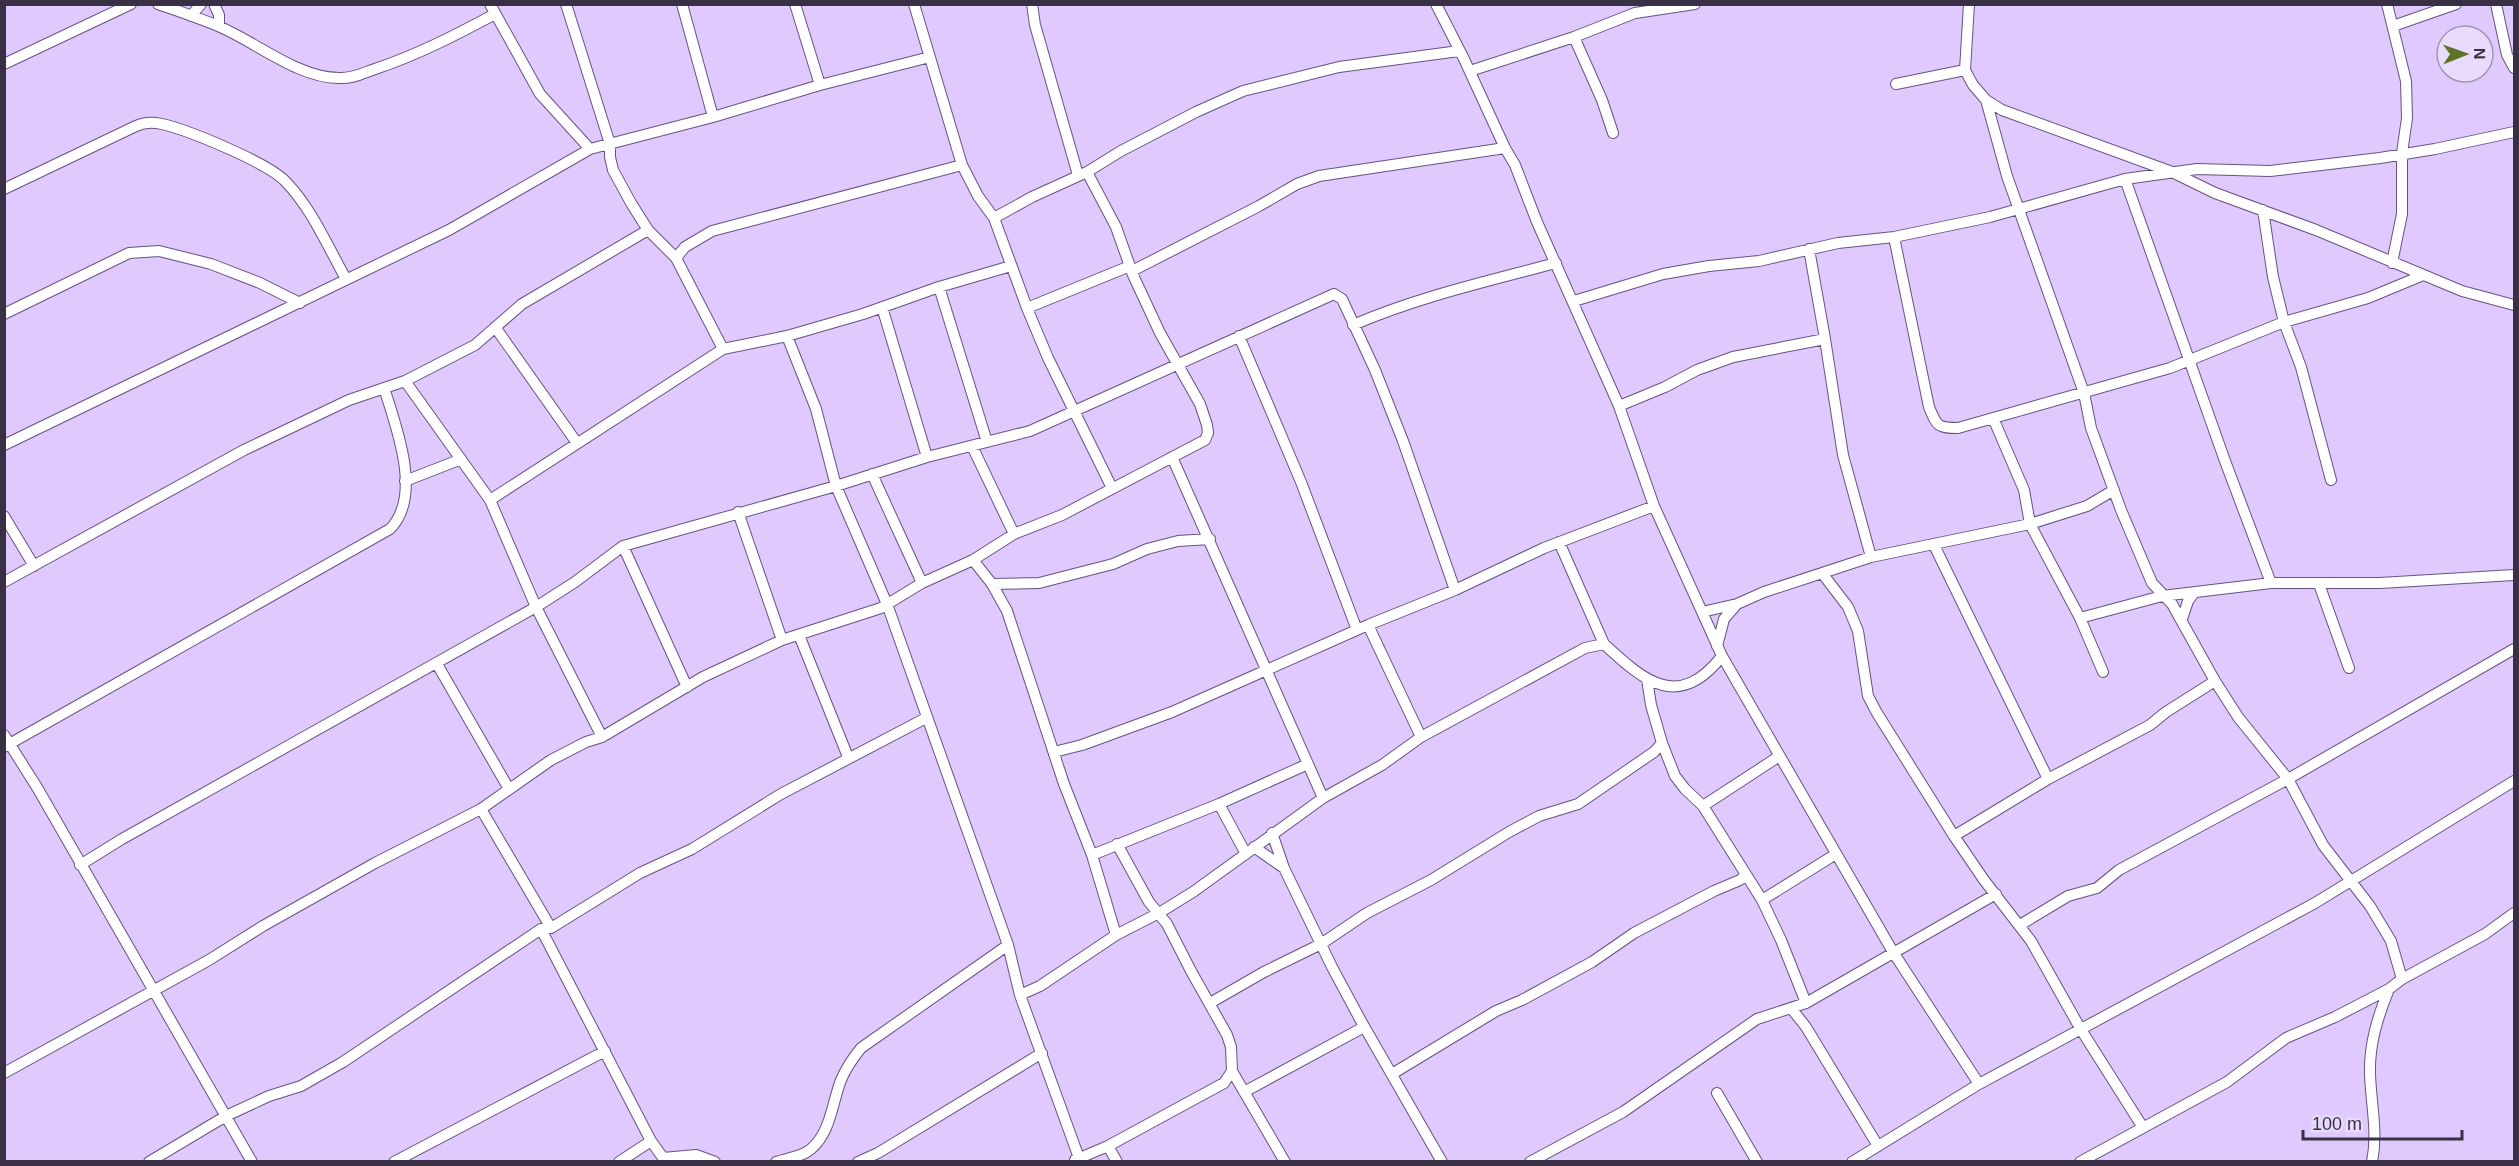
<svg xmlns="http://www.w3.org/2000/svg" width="2519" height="1166" font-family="Helvetica,sans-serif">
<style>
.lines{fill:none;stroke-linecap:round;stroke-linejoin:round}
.street-casing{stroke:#665281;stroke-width:12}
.street{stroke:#fff;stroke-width:10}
</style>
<rect width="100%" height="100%" fill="#dfc9ff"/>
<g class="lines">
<defs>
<path id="street" d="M 158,4 C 178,11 199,18 218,26 C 256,42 298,78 339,78 C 352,79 363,73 375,69 C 417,55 456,35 495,14
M 214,4 L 219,15 L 219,26
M 490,4 L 540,94 L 590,149
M 566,4 L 610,144 L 610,157 L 613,170 L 631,203 L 648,230 L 676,258 L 723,349
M 682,4 L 713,117
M 795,4 L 820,85
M 914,4 L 962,165 L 978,196 L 994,218 L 1027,308 L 1048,358 L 1112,488
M 1032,4 L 1035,25 L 1078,175
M 1436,4 L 1464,59 L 1505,148 L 1515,165 L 1537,222 L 1619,406 L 1654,506 L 1722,656 L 1893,952 L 1979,1084
M 1969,4 L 1965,70 L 1973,85 L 1986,100 L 2007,176 L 2084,393 L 2091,428 L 2121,510 L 2152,583 L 2172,604 L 2215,681 L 2238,717 L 2288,779 L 2323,845 L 2370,906 L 2391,941 L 2402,979
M 2387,4 L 2406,81 L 2407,118 L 2402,153 L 2402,214 L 2392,263
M 2496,4 L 2507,55 L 2514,68
M 191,16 L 201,4
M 2393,26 L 2456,4
M 1574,37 L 1602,100 L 1613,133
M 4,64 L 131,4
M 1470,71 L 1574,37 L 1635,13 L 1695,4
M 1896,84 L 1965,70
M 1986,100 L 2002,110 L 2172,172 L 2215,193 L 2316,230 L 2462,291 L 2514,305
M 2125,179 L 2225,461 L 2271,583
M 4,189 L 136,126 C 144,122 153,122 162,124 C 188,130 269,163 286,182 C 312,209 328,247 346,279
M 2263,210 L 2273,277 L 2284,322 L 2301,367 L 2331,480
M 994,218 L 1032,197 L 1087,172 L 1121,151 L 1196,112 L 1243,91 L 1339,67 L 1459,51
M 1894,237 L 1929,407 C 1937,426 1937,428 1958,428 L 2170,368 L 2284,322 L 2368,298 L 2421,276
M 1809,249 L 1825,339 L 1843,455 L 1871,557
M 676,258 L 685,247 L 712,231 L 962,165
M 1132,271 L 1259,206 L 1297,184 L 1319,176 L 1505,148
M 939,287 L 987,442
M 1574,301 L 1663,274 L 1709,266 L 1759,261 L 1838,243 L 1894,237 L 1990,217 L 2125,179 L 2197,169 L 2270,171 L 2380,158 L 2435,149 L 2514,132
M 882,307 L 927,457
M 1027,308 L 1130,266
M 4,314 L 129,253 L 159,251 L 211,264 L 260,283 L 300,303
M 1353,325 C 1418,297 1488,281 1556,263
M 495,327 L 577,443
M 787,336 L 816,409 L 836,486 L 887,604 L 1008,945 L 1020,995 L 1079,1158
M 1239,336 L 1301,482 L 1357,630
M 405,381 L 490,500 L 536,607 L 602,737
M 1619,406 L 1665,387 L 1697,370 L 1733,357 L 1825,339
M 1993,418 L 2024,490 L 2030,524 L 2080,618 L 2162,596 L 2271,583 L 2380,583 L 2514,575
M 4,445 L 449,230 L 590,149 L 713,117 L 820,85 L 930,57
M 972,446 L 1014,534
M 1172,457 L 1323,798
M 872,474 L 922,583
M 405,481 L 459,460
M 490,500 L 723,349 L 787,336 L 863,314 L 939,287 L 1011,266
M 738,512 L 782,640
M 4,516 L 34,566
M 1934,545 L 2048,779
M 623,546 L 687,687
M 973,560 L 992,584 L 1007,611 L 1064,784 L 1092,855 L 1116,935
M 1822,573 L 1848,607 L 1858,631 L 1868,696 L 1877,713 L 1954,836 L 1984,880 L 2031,941 L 2080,1028 L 2142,1126
M 4,582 L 244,450 L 349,400 L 405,381 L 475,345 L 522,304 L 648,230
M 992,584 L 1039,583 L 1113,564 L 1147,549 L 1178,541 L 1210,539
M 2319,584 L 2349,668
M 1702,612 L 1737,604 L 1764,592 L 1871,557 L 2030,524 L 2087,506 L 2114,490
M 2080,618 L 2103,672
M 2182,619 L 2188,601 L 2194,593
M 1368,625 L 1421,737
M 799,635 L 848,757
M 1604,644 C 1645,682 1679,711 1722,656
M 1717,646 L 1724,619 L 1737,604
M 437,664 L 509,789
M 1647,679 L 1651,705 L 1662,743
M 4,735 L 38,789 L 252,1162
M 4,747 L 390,529 C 423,496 396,426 384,388
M 1054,752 L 1082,745 L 1172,712 L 1368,625 L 1455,590 L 1544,548 L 1654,506
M 1219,804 L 1246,854
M 1703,806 L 1778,757
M 481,809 L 551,928
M 1272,833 L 1284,868 L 1332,967 L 1361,1021 L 1442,1162
M 1954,836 L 2048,779 L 2150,725 L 2166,712 L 2215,681
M 1117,844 L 1149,902 L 1167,924 L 1191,971 L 1227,1035 L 1231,1047 L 1232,1071 L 1285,1162
M 1254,847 L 1284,868
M 1092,855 L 1219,804 L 1308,764
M 80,865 L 122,839 L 536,607 L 575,582 L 623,546 L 836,486 L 927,457 L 1030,431 L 1334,294 L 1342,299 L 1375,370 L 1403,441 L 1455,590
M 1762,900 L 1836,854
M 2020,925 L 2068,896 L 2097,888 L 2119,870 L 2288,779 L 2514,649
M 541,929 L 651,1141 L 666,1162
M 1020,995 L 1040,986 L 1116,935 L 1159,913 L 1193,892 L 1323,798 L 1382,765 L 1421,737 L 1585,648 L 1604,644 L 1559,542
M 1210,1003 L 1264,972 L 1321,944 L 1367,913 L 1431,880 L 1509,832 L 1539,816 L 1578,804 L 1654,752 L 1662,743 L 1675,776 L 1685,789 L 1703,806 L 1762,900 L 1781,940 L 1806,1003
M 1791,1008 L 1806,1027 L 1878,1146
M 4,1073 L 209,960 L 263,926 L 375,863 L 481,809 L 551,760 L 586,742 L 602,737 L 703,677 L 782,640 L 881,608 L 922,583 L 973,560 L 1014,534 L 1062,515 L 1205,440 L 1208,433 L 1207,425 L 1200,404 L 1160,333 L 1133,275 L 1116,227 L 1087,172
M 1392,1074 L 1496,1011 L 1522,1000 L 1592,962 L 1634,933 L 1714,891 L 1740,880 L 1746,875
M 1244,1092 L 1364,1027
M 1717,1093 L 1757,1162
M 1108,1146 L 1117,1162
M 663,1158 L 696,1155 L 715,1162
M 1075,1160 L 1108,1146 L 1224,1083 L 1232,1071
M 149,1162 L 226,1116 L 269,1096 L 301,1086 L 343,1062 L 541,929 L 551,928 L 640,873 L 692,849 L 781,794 L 926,718
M 394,1162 L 605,1051
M 619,1162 L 651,1141
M 776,1162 C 787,1158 802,1157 811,1149 C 831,1132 832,1103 841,1080 C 846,1068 853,1058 861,1048 L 1008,945
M 858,1162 L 878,1153 L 1042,1053
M 1530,1162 L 1623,1112 L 1757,1019 L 1806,1003 L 1996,894
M 1852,1162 L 1979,1084 L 2315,903 L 2514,781
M 2080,1162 L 2227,1082 L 2286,1038 L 2335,1017 L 2389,989 L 2402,979 L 2485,934 L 2514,913
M 2372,1162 C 2378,1131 2371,1105 2370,1074 C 2369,1044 2378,1016 2389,989"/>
</defs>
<!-- street casing -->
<use href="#street" class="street-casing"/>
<!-- street -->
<use href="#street" class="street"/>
</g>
<!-- border -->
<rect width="2519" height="1166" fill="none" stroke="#393045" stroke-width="12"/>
<!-- north arrow -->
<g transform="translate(2465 54) rotate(89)"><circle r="28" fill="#e8dbfc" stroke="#a297b3" stroke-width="1.5"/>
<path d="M0-4.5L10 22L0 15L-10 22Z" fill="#5e7324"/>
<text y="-9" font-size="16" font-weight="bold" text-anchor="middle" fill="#393045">N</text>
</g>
<!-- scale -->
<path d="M2303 1130v9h159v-9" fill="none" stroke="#393045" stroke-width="3"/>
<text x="2312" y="1130" font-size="18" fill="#393045" stroke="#e8dbfc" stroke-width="4.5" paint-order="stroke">100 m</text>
</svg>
